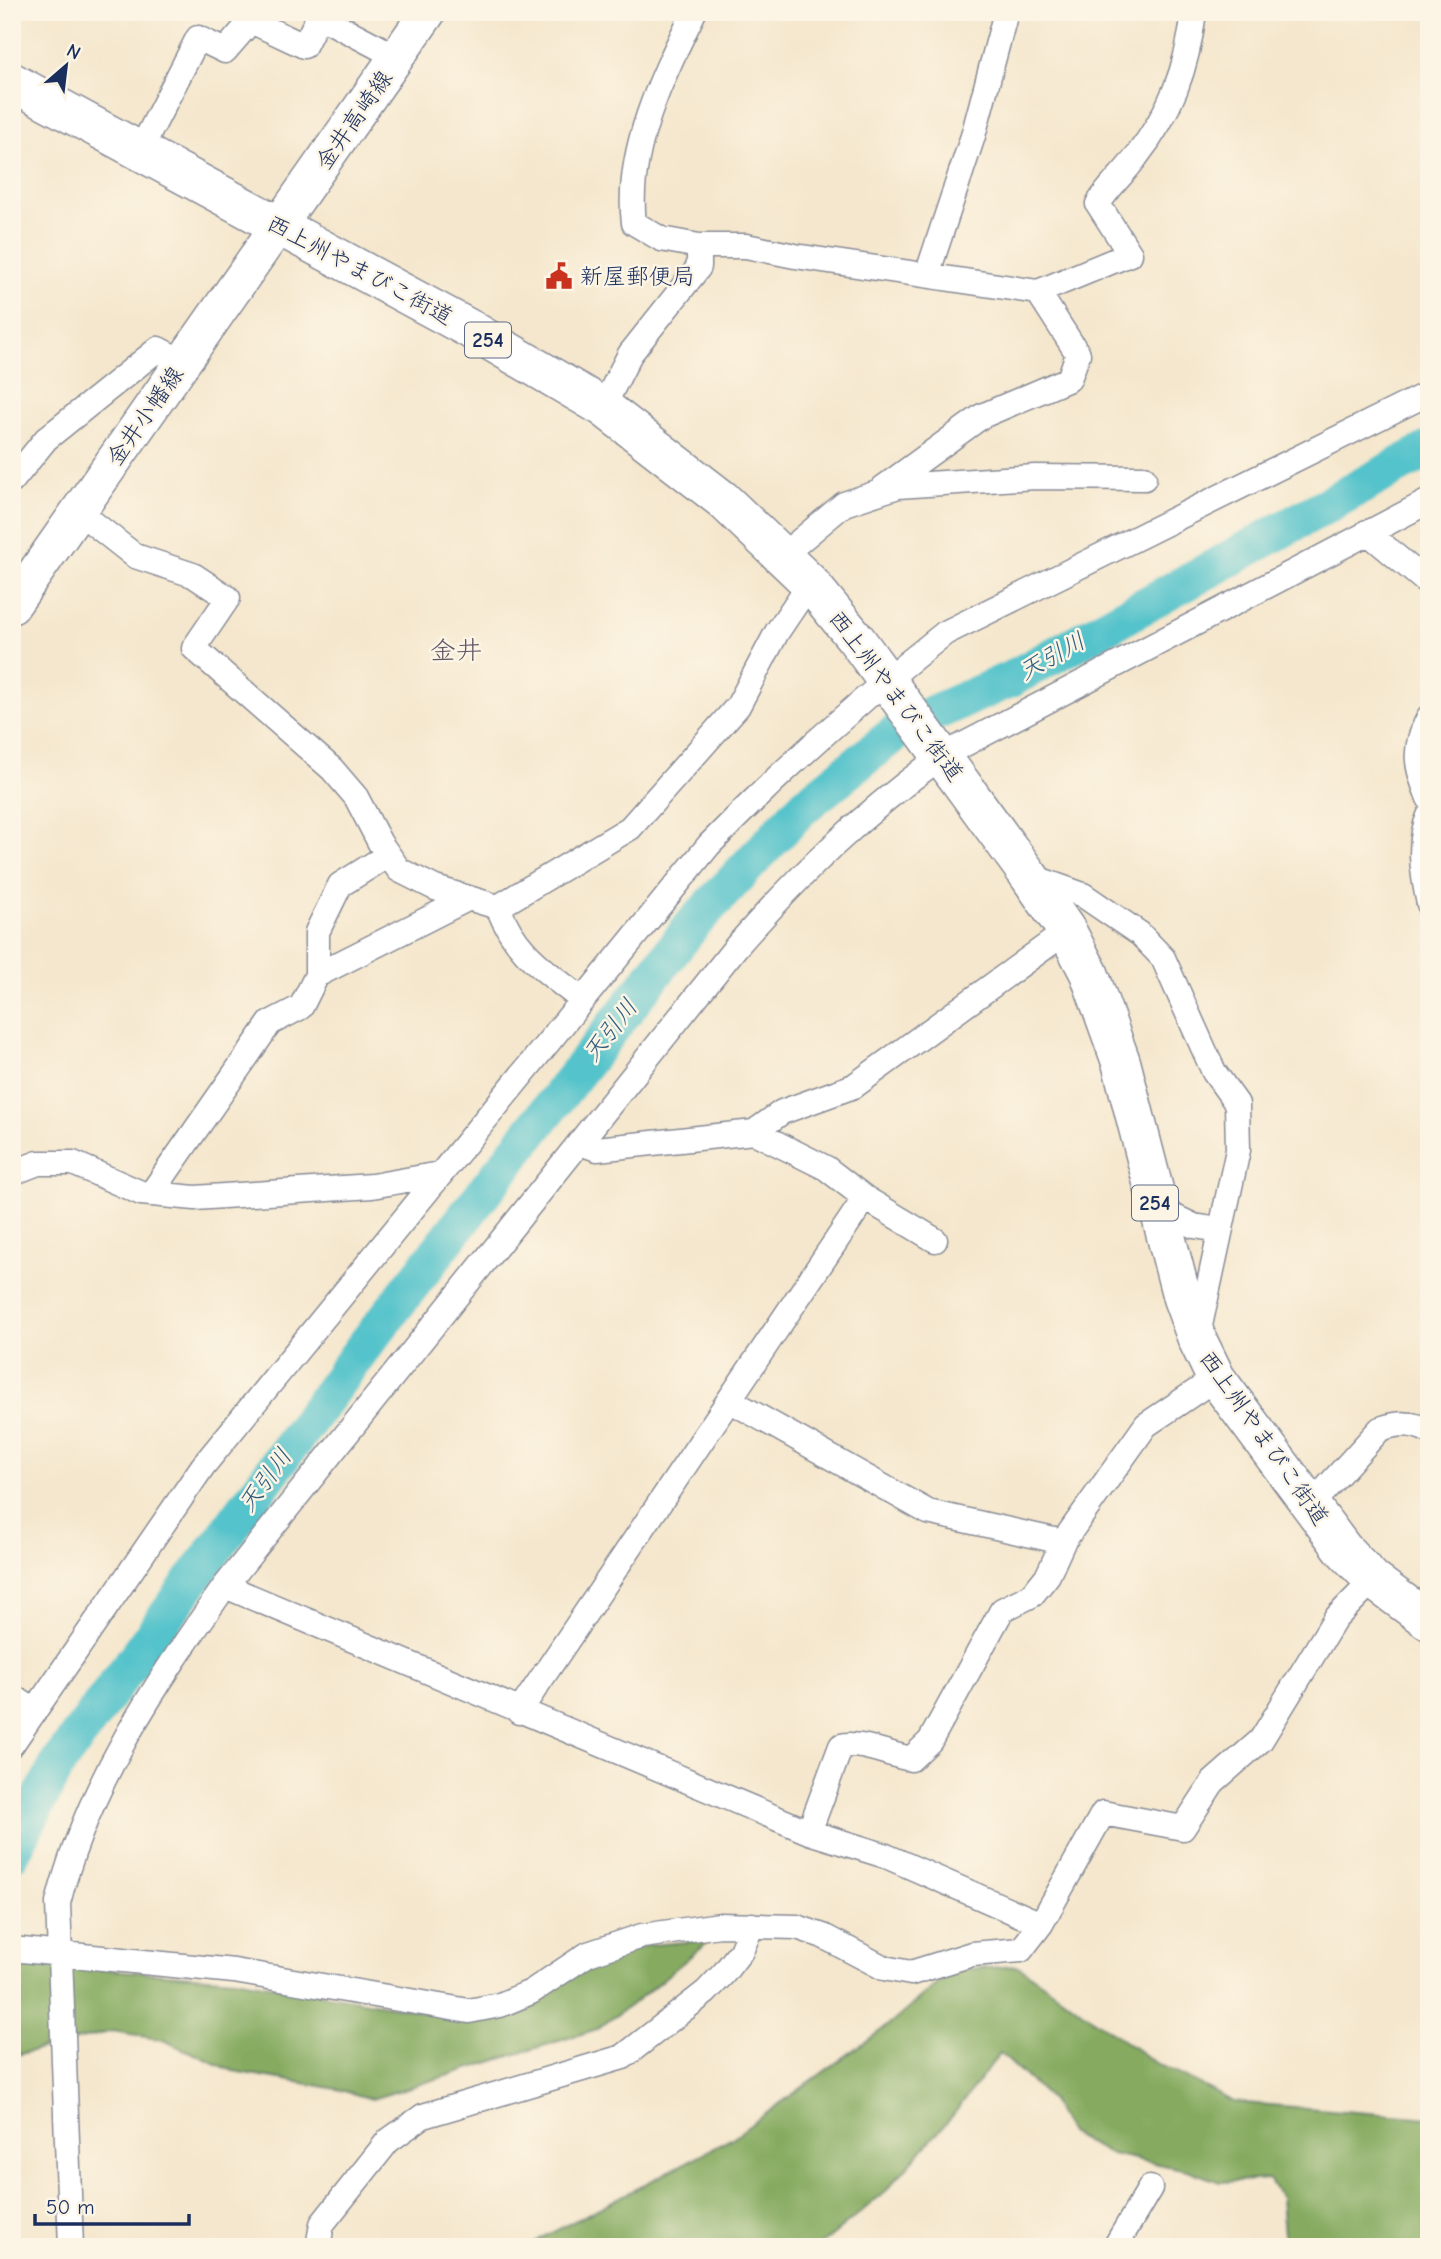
<svg xmlns="http://www.w3.org/2000/svg" width="1441" height="2259" font-family="'Comic Neue','Klee One',sans-serif">
<style>
.forest{fill:#86ab61;stroke:#506d60;stroke-width:2}
.lines{fill:none;stroke-linecap:round;stroke-linejoin:round}
.river{stroke:#55c3cb;stroke-width:37}
.minor-casing{stroke:#888b96;stroke-width:27}
.secondary-casing{stroke:#888b96;stroke-width:38}
.trunk-casing{stroke:#888b96;stroke-width:41}
.minor{stroke:#fff;stroke-width:24}
.secondary{stroke:#fff;stroke-width:35}
.trunk{stroke:#fff;stroke-width:38}
.labels{text-anchor:middle;dominant-baseline:central;stroke-width:5;stroke-linejoin:round;paint-order:stroke}
.shield{fill:#fcf5e5;stroke:#5e6a86;stroke-width:2}
.shield-label{font-size:21px;font-weight:bold;fill:#1b2f5e}
.street-label{font-size:23px;fill:#1b2f5e;stroke:#fcf5e5}
.poi-label{font-size:23px;fill:#1b2f5e;stroke:#fcf5e5;text-anchor:start}
.water-label{font-size:24px;font-style:italic;fill:#2c5b7f;stroke:#fcf5e5}
.quarter-label{font-size:26px;fill:#615767;stroke:#fcf5e5}
</style>
<rect width="100%" height="100%" fill="#fcf5e5"/>
<filter id="ink" filterUnits="userSpaceOnUse"><feTurbulence type="fractalNoise" baseFrequency=".0143" numOctaves="2"/><feDisplacementMap in="SourceGraphic" scale="14" xChannelSelector="R" yChannelSelector="G"/><feConvolveMatrix kernelMatrix="1 2 1 2 8 2 1 2 1" color-interpolation-filters="sRGB"/></filter>
<filter id="wash" filterUnits="userSpaceOnUse"><feTurbulence type="fractalNoise" baseFrequency=".00686" numOctaves="4" result="noise"/><feDisplacementMap in="SourceGraphic" scale="28" xChannelSelector="R" yChannelSelector="G"/><feGaussianBlur stdDeviation="1.57" result="paint"/><feColorMatrix in="noise" values="0 0 0 0 0 0 0 0 0 0 0 0 0 0 0 0 0 1.4 0 .05"/><feComposite in="paint" operator="in"/></filter>
<g filter="url(#wash)">
<rect width="100%" height="100%" fill="#f5e7cd"/>
<!-- forest -->
<path class="forest" d="M 710,1940 L 640,1998 L 597,2029 L 372,2099 L 337,2089 L 233,2071 L 163,2040 L 113,2031 L 12,2056 L 12,1963 L 235,1979 L 477,2021 L 594,1961 L 649,1945 Z
M 1018,1966 L 1154,2062 L 1234,2102 L 1429,2118 L 1429,2247 L 1285,2247 L 1281,2198 L 1269,2179 L 1220,2182 L 1187,2170 L 1107,2153 L 1069,2133 L 1050,2099 L 1000,2053 L 953,2115 L 885,2192 L 818,2247 L 525,2247 L 731,2139 L 894,2021 L 953,1970 Z"/>
<g class="lines">
<!-- river -->
<path class="river" d="M 12,1853 L 59,1762 L 361,1350 L 694,923 L 803,807 L 904,726 L 1011,679 L 1429,449"/>
</g>
</g>
<g filter="url(#ink)">
<g class="lines">
<defs>
<path id="minor" d="M 320,12 L 319,16 L 397,57
M 140,151 L 198,38 L 225,51 L 251,21 L 304,46 L 319,16
M 699,246 L 746,246 L 795,256 L 1038,292 L 1130,254 L 1098,204 C 1109,186 1124,174 1136,157 C 1171,112 1187,69 1194,12
M 927,275 L 973,136 L 1006,12
M 603,407 L 630,354 L 699,267 L 699,246 L 661,239 L 634,223 C 625,151 663,75 694,12
M 12,481 L 46,439 L 158,349 L 183,362
M 883,488 L 982,416 L 1069,379 L 1078,354 L 1038,292
M 78,511 L 135,556 L 193,575 L 228,598 L 194,648 L 332,769 L 356,797 L 380,843 L 399,870 L 435,888 L 498,907 C 516,954 544,969 582,1000
M 1367,532 L 1429,584
M 782,556 L 844,504 L 898,486 L 1035,477 L 1144,478
M 1429,717 C 1412,749 1416,767 1429,798
M 1429,816 C 1417,843 1423,876 1429,904
M 1030,876 L 1083,895 L 1140,934 L 1163,958 L 1214,1072 L 1237,1104 L 1238,1150 L 1198,1335
M 498,907 L 630,828 L 738,706 L 777,632 L 810,583
M 317,975 L 317,932 L 340,885 L 388,855
M 754,1132 L 782,1112 L 854,1086 L 1067,931
M 580,1143 L 597,1149 L 754,1132 L 826,1168 L 865,1198 L 935,1240
M 12,1173 L 38,1163 L 73,1163 L 141,1193 L 195,1198 L 372,1186 L 440,1174
M 151,1194 L 270,1023 L 301,1007 L 317,975 L 469,898
M 1156,1208 L 1194,1226 L 1220,1230
M 731,1401 L 928,1512 L 1063,1542 L 1048,1575 L 1032,1595 L 1002,1610 L 930,1741 L 911,1759 C 889,1755 860,1741 841,1746 L 809,1832
M 1310,1506 L 1380,1429 C 1398,1423 1412,1422 1429,1431
M 1063,1542 L 1146,1425 L 1216,1378
M 225,1586 L 809,1832 L 886,1856 L 1041,1924
M 12,1696 L 34,1711
M 519,1712 L 865,1198
M 12,1744 L 203,1466 L 709,845 C 783,769 861,699 945,633 L 1429,393
M 12,1949 L 234,1971 L 469,2011 L 500,2005 L 531,1992 L 588,1954 L 642,1936 L 720,1925 L 797,1927 L 823,1936 L 884,1968 L 911,1973 L 972,1954 L 1021,1950 L 1041,1924 L 1103,1813 L 1183,1828 L 1213,1782 L 1261,1740 L 1335,1619 L 1373,1580
M 71,2247 L 58,1903 C 88,1783 155,1685 225,1586 L 736,947 C 802,872 861,815 942,756 L 1429,501
M 318,2247 L 322,2224 L 388,2141 L 423,2116 L 623,2057 L 706,1992 L 724,1973 L 741,1951 L 752,1925
M 1115,2247 L 1150,2188"/>
<path id="secondary" d="M 12,606 L 428,12"/>
<path id="trunk" d="M 12,82 L 470,329 L 603,407 L 723,500 L 810,583 L 856,639 L 1029,876 L 1067,931 L 1089,973 L 1121,1062 L 1182,1298 L 1197,1339 L 1216,1378 L 1343,1549 L 1373,1580 L 1429,1621"/>
</defs>
<!-- minor casing -->
<use href="#minor" class="minor-casing"/>
<!-- secondary casing -->
<use href="#secondary" class="secondary-casing"/>
<!-- trunk casing -->
<use href="#trunk" class="trunk-casing"/>
<!-- minor -->
<use href="#minor" class="minor"/>
<!-- secondary -->
<use href="#secondary" class="secondary"/>
<!-- trunk -->
<use href="#trunk" class="trunk"/>
</g>
</g>
<!-- icons -->
<defs>
<symbol id="civic-bare" viewBox="-9 -9 18 18"><path d="M-.6-6.5H3V-4.5H.6V-3L4-1V1h2V6H-6V1h2V-1L-.6-3ZM-1.2 2.5V6h2.4V2.5Z" fill="#c8321e" stroke="#fcf5e5" stroke-width="2.5" paint-order="stroke"/></symbol>
</defs>
<g fill-rule="evenodd">
<use href="#civic-bare" x="540" y="257" width="38" height="38"/>
</g>
<g class="labels">
<!-- shield labels -->
<g class="shield">
<rect x="465" y="322.5" width="46" height="35" rx="5"/>
<rect x="1132" y="1185.5" width="46" height="35" rx="5"/>
</g>
<g class="shield-label">
<text x="488" y="340">254</text>
<text x="1155" y="1203">254</text>
</g>
<!-- street labels -->
<g class="street-label">
<text transform="translate(354 120) rotate(-55)">金井高崎線</text>
<text transform="translate(360 270) rotate(28)">西上州やまびこ街道</text>
<text transform="translate(145 416) rotate(-55)">金井小幡線</text>
<text transform="translate(896 696) rotate(53)">西上州やまびこ街道</text>
<text transform="translate(1264 1438) rotate(55)">西上州やまびこ街道</text>
</g>
<!-- poi labels -->
<g class="poi-label">
<text x="580" y="276">新屋郵便局</text>
</g>
<!-- water labels -->
<g class="water-label">
<text transform="translate(1052 656) rotate(-29)">天引川</text>
<text transform="translate(610 1030) rotate(-52)">天引川</text>
<text transform="translate(265 1480) rotate(-54)">天引川</text>
</g>
<!-- quarter labels -->
<g class="quarter-label">
<text x="456" y="651">金井</text>
</g>
</g>
<!-- margin -->
<rect width="1441" height="2259" fill="none" stroke="#fcf5e5" stroke-width="42"/>
<!-- north arrow -->
<g transform="translate(66 66) rotate(28)" stroke="#fcf5e5" stroke-width="5" paint-order="stroke">
<path d="M0-5L12 26L0 18L-12 26Z" fill="#1b2f5e"/>
<text y="-10" font-size="19" font-weight="bold" text-anchor="middle" fill="#1b2f5e">N</text>
</g>
<!-- scale -->
<path d="M35 2214v10h154v-10" fill="none" stroke="#1b2f5e" stroke-width="3.5"/>
<text x="46" y="2214" font-size="21" fill="#1b2f5e" stroke="#fcf5e5" stroke-width="5" paint-order="stroke">50 m</text>
</svg>
